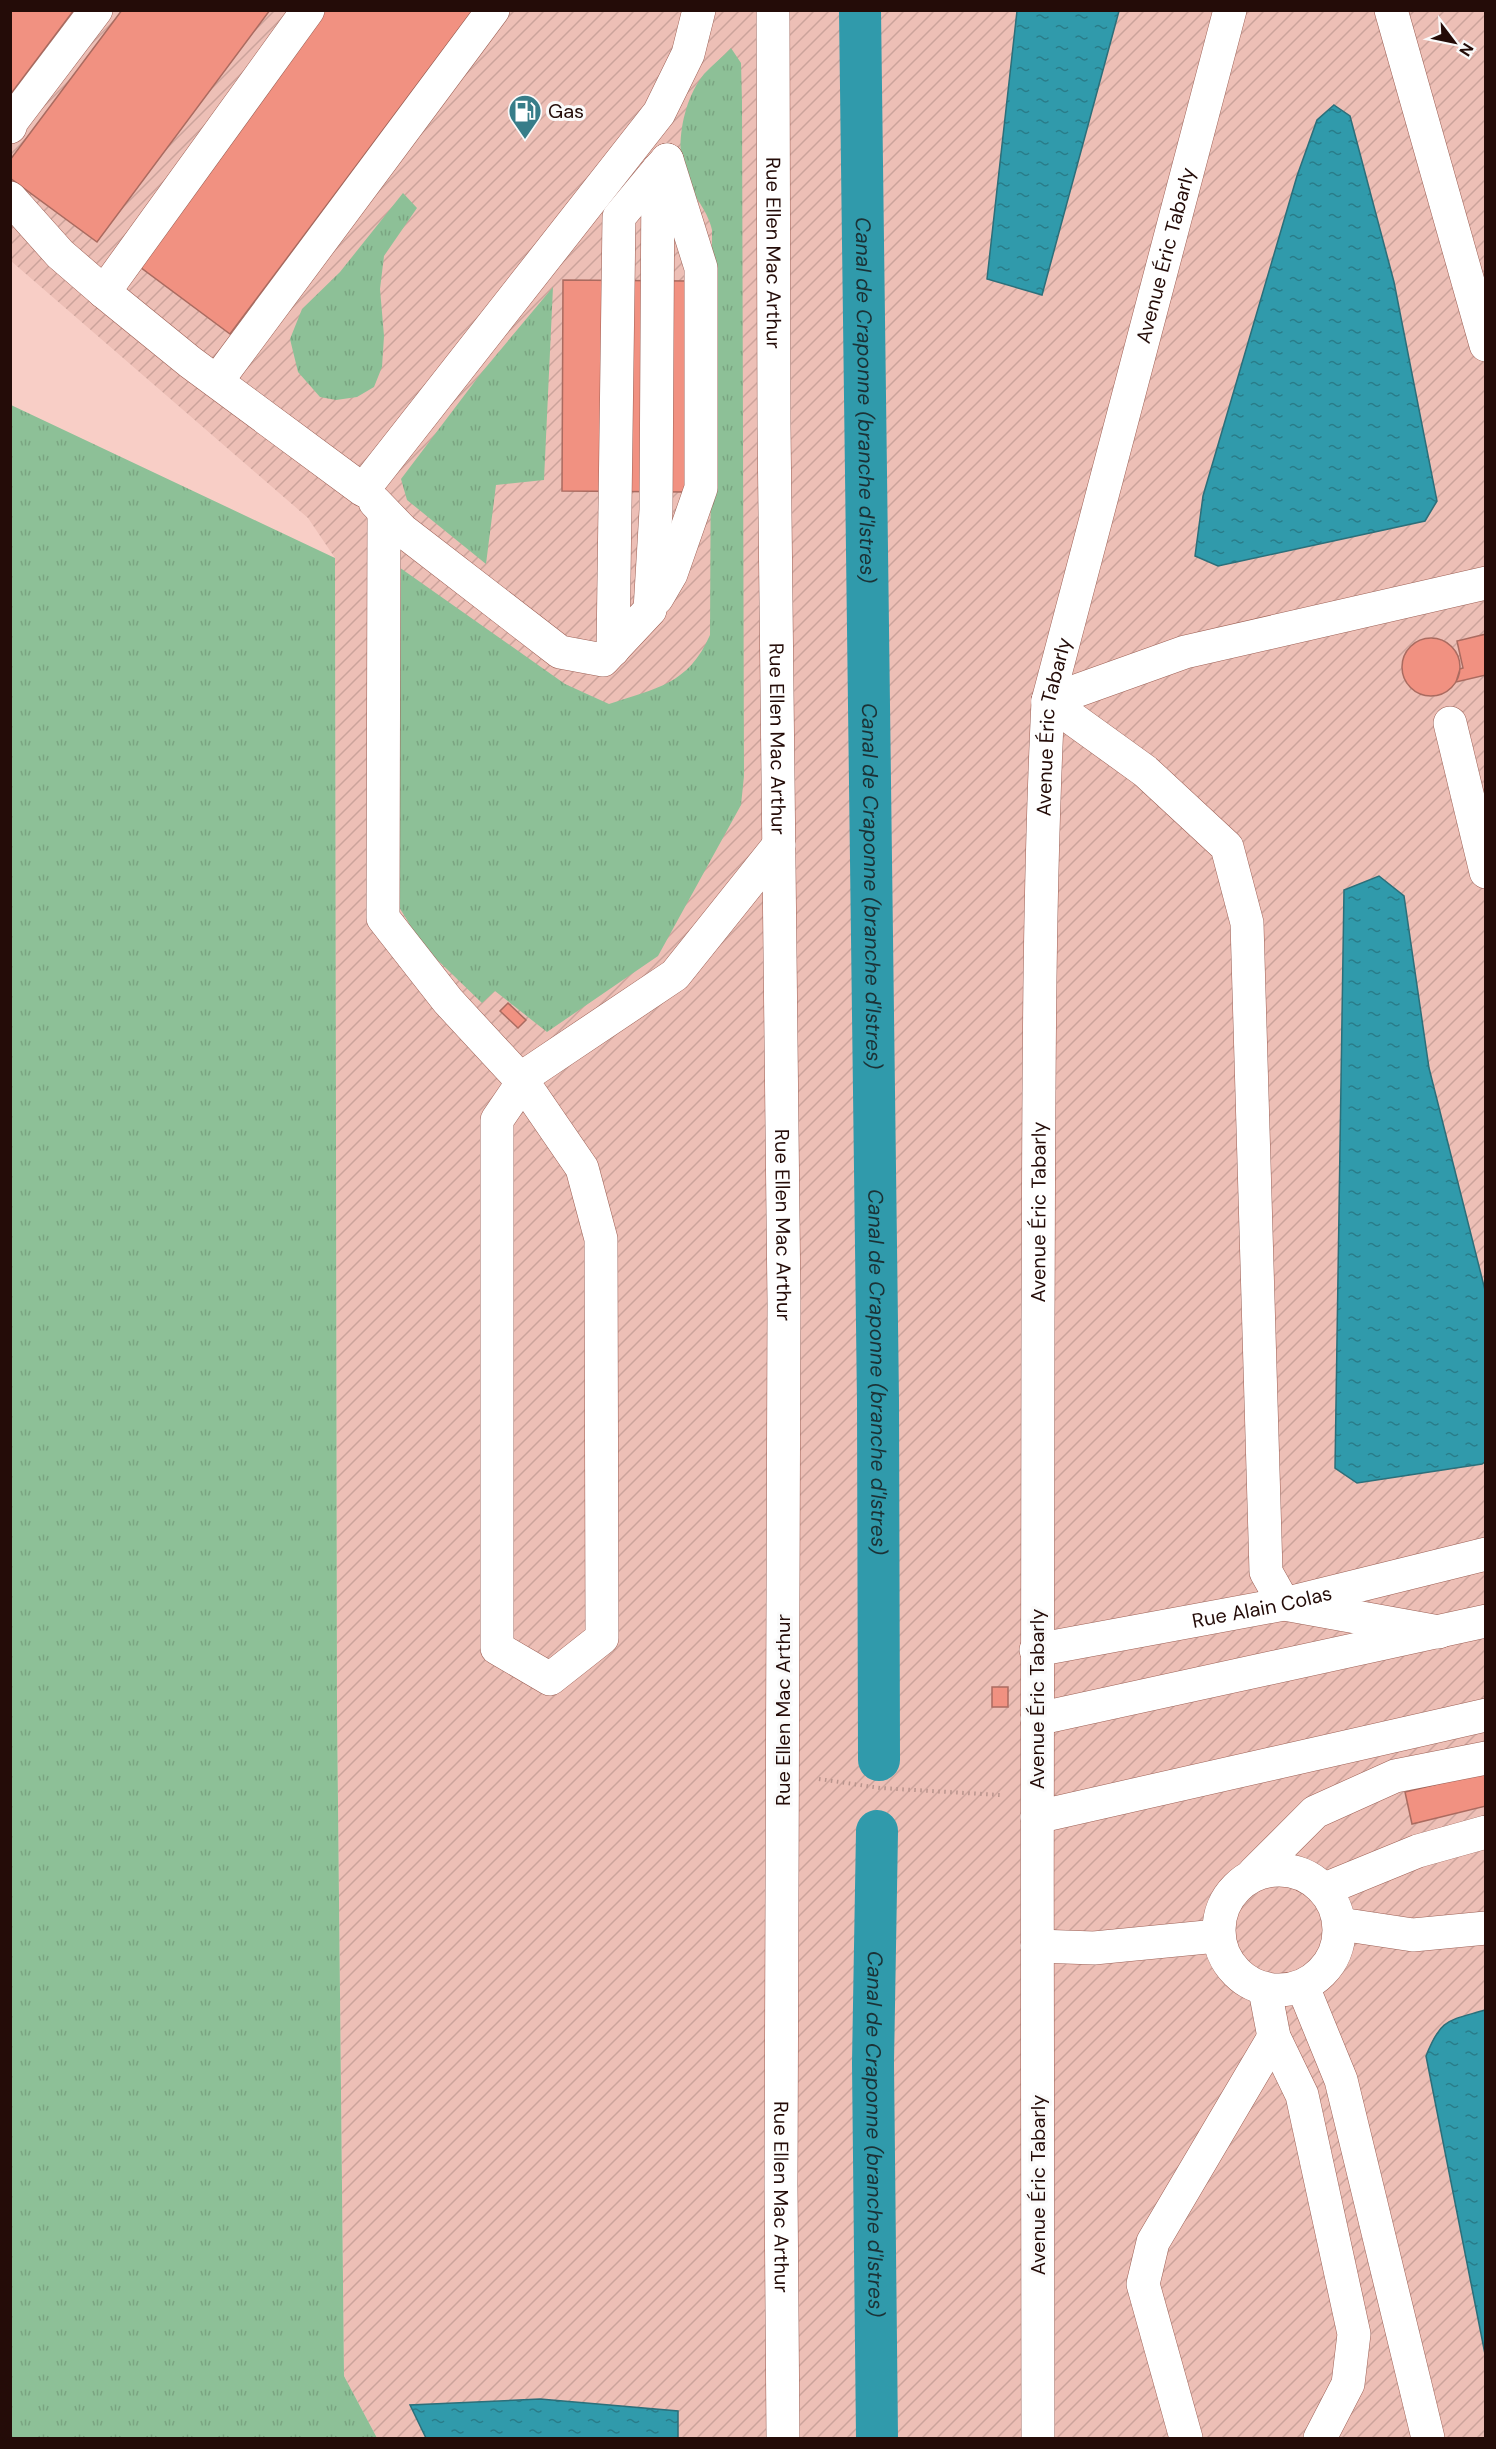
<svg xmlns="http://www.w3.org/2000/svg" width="1496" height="2449" font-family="'DM Sans',sans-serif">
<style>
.industrial{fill:url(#industrial-furrows)}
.grass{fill:url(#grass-tufts)}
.water{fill:url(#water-ripples);stroke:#2c6f7a;stroke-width:1.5}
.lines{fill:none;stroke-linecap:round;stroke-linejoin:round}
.canal{stroke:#309aab;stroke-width:42}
.building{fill:#f19181;stroke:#aa6b60;stroke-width:1.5}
.minor-casing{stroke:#9c5f54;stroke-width:34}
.path{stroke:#b8938c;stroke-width:4;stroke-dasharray:1.5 4.5;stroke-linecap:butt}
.minor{stroke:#fff;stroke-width:33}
.labels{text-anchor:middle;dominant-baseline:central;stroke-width:6;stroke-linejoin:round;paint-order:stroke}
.poi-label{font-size:20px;fill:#240c08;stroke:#fafafa;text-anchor:start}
.street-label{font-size:20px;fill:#240c08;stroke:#fafafa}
.water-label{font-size:21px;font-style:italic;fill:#1b3236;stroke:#fafafa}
</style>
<defs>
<pattern id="industrial-furrows" width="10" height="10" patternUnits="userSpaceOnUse" patternTransform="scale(1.5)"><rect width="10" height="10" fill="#edbfb6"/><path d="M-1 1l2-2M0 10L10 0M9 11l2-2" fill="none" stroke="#cba39b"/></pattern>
<pattern id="grass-tufts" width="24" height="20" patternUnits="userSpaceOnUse" patternTransform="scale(1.5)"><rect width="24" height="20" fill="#8dc097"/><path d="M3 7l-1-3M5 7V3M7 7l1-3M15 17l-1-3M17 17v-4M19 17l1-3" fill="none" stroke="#7aa481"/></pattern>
<pattern id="water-ripples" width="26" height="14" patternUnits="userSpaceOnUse" patternTransform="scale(1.5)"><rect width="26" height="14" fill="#309aab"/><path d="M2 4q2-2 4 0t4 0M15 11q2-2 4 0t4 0" fill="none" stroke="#297c89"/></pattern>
</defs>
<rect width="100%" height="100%" fill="#f8cec6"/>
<!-- industrial -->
<path class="industrial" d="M 11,11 L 1485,11 L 1485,2438 L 377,2438 L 344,2376 L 337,1709 L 335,558 L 308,518 L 11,261 Z"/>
<!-- grass -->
<path class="grass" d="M 731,48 L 741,63 L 742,102 L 744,776 L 741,805 L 658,956 L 547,1032 L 495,991 L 482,1003 L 423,946 L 399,907 L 396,565 L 565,684 L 609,704 C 656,688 688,685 710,635 L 712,230 C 708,209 688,190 683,172 C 676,140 684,99 704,74 C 712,65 723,57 731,48 Z
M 403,193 L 417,208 L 384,256 L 380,289 L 384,336 L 382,367 L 374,387 L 357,397 L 336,400 L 320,397 L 298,372 L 290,339 L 302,309 L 340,272 Z
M 553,287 L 544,480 L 496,485 L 486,564 L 407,500 L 401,479 L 482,372 Z
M 11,405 L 335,558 L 337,1709 L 344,2376 L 377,2438 L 11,2438 Z"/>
<!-- water -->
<path class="water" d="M 1017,11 L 1119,11 L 1042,295 L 987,279 Z
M 1334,105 L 1350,116 L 1394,282 L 1437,501 L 1425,521 L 1218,566 L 1195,556 L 1203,496 L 1297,176 L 1317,120 Z
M 1379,876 L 1404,896 L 1429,1068 L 1485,1290 L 1486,1461 L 1482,1464 L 1357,1483 L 1335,1468 L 1344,890 Z
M 1485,2010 L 1486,2010 L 1485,2354 L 1426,2056 C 1441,2018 1448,2021 1485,2010 Z
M 540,2399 L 678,2411 L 678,2438 L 426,2438 L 410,2405 Z"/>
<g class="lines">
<!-- canal -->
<g class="canal">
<path id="s1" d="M 860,10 L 878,1401 L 879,1760"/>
<path id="s2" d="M 877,1831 L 873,2063 L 877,2438"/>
</g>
</g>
<!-- building -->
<path class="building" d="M 10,10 L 74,10 L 10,95 Z
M 122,10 L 270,10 L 97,242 L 10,178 L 10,160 Z
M 325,10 L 473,10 L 230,334 L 136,264 Z
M 563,280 L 687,281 L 686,492 L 562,491 Z
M 1486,634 L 1486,675 L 1456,682 L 1460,669 L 1463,668 L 1457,641 Z
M1402 667a29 29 0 1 1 58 0a29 29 0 1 1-58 0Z
M 508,1003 L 526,1020 L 518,1028 L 500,1011 Z
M 992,1687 L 1008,1687 L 1008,1707 L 992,1707 Z
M 1486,1772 L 1486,1806 L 1412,1824 L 1405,1792 Z"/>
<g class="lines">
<defs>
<g id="minor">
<path id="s3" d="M 773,10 L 774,426 L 784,1303 L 781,2185 L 783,2438"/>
<path d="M 1391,10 L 1486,345"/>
<path d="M 10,127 L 12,121 L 96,10"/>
<path d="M 10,198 L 60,254 L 104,292 L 190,362 L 363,490 L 659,113 L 688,54 L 699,10"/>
<path d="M 104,292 L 308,10"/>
<path d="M 217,381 L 493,10"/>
<path d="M 375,502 L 402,530 L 560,652 L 603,660 L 650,610 L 656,510 L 658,170 L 667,160"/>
<path d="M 384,512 L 383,918 L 448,1001 L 523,1082 L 582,1168 L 601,1239 L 602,1638 L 550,1679 L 497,1648 L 497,1120 L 529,1073 L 675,975 L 779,845"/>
<path d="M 657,598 L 671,574 L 701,488 L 701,268 L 667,160"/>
<path d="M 613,650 L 619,217 L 658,170"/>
<path d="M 1048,701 L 1145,771 L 1227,847 L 1247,923 L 1266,1572 L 1284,1604 L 1439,1632"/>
<path d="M 1048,701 L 1185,652 L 1486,583"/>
<path d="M 1450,723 L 1486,872"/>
<path id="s4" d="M 1036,1650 L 1284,1604 L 1486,1554"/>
<path d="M 1037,1719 L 1486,1621"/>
<path d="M 1037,1817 L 1486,1715"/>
<circle cx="1279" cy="1930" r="60"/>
<path d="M 1254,1873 L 1315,1812 L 1395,1776 L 1486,1758"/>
<path d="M 1325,1889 L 1418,1851 L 1486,1832"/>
<path d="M 1340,1924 L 1413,1935 L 1486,1928"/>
<path d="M 1037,1946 L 1094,1948 L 1217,1936"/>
<path d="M 1303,1987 L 1341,2080 L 1428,2438"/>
<path d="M 1265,1990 L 1274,2037 L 1302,2095 L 1354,2334 L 1348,2384 L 1320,2438"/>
<path id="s5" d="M 1038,2438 C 1038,2066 1036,1693 1038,1321 C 1039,1114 1038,907 1048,701 L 1230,10"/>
<path d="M 1186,2438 L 1143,2284 L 1153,2242 L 1274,2037"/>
</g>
</defs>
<!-- minor casing -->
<use href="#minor" class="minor-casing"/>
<!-- path -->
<path class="path" d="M 819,1779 L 880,1788 L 1000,1795"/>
<!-- minor -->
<use href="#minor" class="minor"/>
</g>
<!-- icons -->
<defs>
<symbol id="fuel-pin" viewBox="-11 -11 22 30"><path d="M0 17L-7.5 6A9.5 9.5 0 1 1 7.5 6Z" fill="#377d89" stroke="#fafafa"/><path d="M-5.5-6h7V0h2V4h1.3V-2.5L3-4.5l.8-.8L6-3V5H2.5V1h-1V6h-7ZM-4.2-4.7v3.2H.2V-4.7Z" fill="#fff"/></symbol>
</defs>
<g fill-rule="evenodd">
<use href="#fuel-pin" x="506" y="92" width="38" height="52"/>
</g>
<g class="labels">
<!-- poi labels -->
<g class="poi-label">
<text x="548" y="111">Gas</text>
</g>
<!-- street labels -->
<g class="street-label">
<text stroke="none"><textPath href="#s3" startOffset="243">Rue Ellen Mac Arthur</textPath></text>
<text stroke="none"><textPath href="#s5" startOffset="2198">Avenue Éric Tabarly</textPath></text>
<text stroke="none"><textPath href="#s5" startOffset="1712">Avenue Éric Tabarly</textPath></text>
<text stroke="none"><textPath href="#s3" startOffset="729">Rue Ellen Mac Arthur</textPath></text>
<text stroke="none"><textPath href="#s5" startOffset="1226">Avenue Éric Tabarly</textPath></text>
<text stroke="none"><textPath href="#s3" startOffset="1215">Rue Ellen Mac Arthur</textPath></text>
<text stroke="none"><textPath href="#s4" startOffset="230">Rue Alain Colas</textPath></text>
<text transform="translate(1037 1699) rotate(-90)">Avenue Éric Tabarly</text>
<text transform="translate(783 1710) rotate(-90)">Rue Ellen Mac Arthur</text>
<text transform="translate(1038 2185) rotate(-90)">Avenue Éric Tabarly</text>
<text stroke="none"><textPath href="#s3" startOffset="2187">Rue Ellen Mac Arthur</textPath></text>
</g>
<!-- water labels -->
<g class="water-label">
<text stroke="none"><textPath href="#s1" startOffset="390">Canal de Craponne (branche d'Istres)</textPath></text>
<text stroke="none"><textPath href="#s1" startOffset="876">Canal de Craponne (branche d'Istres)</textPath></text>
<text stroke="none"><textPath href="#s1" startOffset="1362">Canal de Craponne (branche d'Istres)</textPath></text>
<text stroke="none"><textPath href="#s2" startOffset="303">Canal de Craponne (branche d'Istres)</textPath></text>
</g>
</g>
<!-- border -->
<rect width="1496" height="2449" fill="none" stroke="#240c08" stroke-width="24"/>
<!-- north arrow -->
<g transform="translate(1454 42) rotate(122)" stroke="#fafafa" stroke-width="4.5" paint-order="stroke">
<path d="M0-4.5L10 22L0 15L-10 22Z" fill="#240c08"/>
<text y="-9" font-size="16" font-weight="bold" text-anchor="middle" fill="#240c08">N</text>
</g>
</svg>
